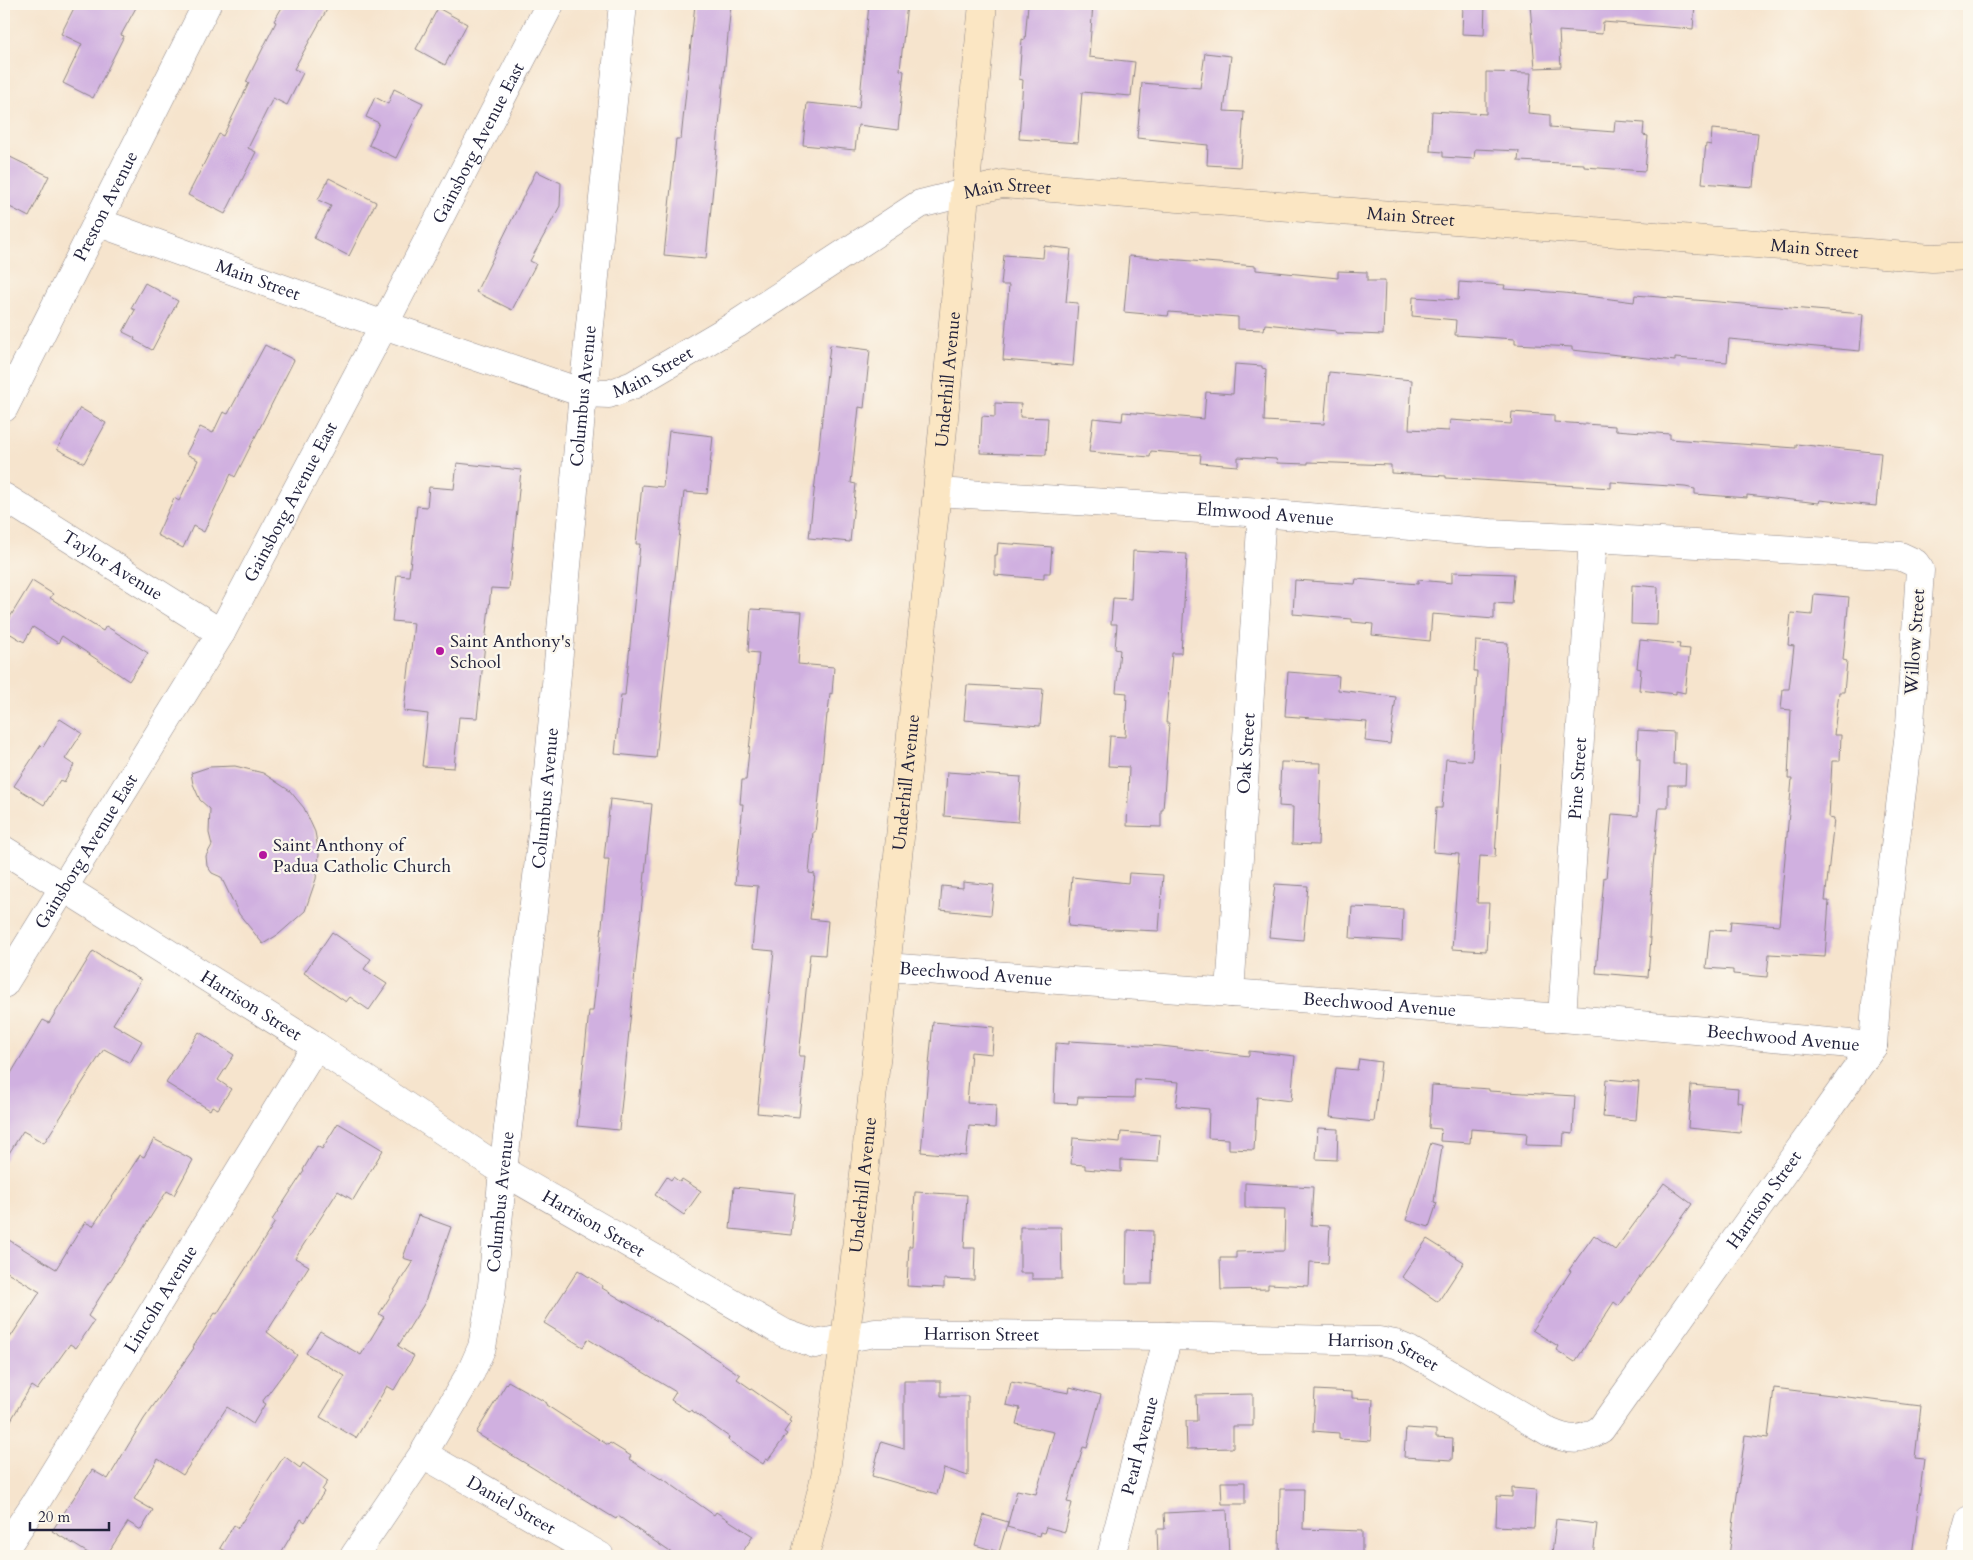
<svg xmlns="http://www.w3.org/2000/svg" width="1973" height="1560" font-family="Cardo,serif">
<style>
.building{fill:#d0b0e0}
.lines{fill:none;stroke-linecap:round;stroke-linejoin:round}
.street-casing{stroke:#8c8384;stroke-width:29}
.secondary-casing{stroke:#8c8384;stroke-width:29}
.street{stroke:#fff;stroke-width:28}
.secondary{stroke:#fbe6c3;stroke-width:28}
.poi-dot{fill:#b5179e;stroke:#fbf7ec;stroke-width:2}
.labels{text-anchor:middle;dominant-baseline:central;stroke-width:4.5;stroke-linejoin:round;paint-order:stroke}
.street-label{font-size:18px;fill:#22223b;stroke:#fbf7ec}
.poi-label{font-size:18px;fill:#22223b;stroke:#fbf7ec;text-anchor:start}
</style>
<rect width="100%" height="100%" fill="#fbf7ec"/>
<filter id="ink" filterUnits="userSpaceOnUse"><feTurbulence type="fractalNoise" baseFrequency=".02" numOctaves="2"/><feDisplacementMap in="SourceGraphic" scale="10" xChannelSelector="R" yChannelSelector="G"/><feConvolveMatrix kernelMatrix="1 2 1 2 8 2 1 2 1" color-interpolation-filters="sRGB"/></filter>
<filter id="wash" filterUnits="userSpaceOnUse"><feTurbulence type="fractalNoise" baseFrequency=".0096" numOctaves="4" result="noise"/><feDisplacementMap in="SourceGraphic" scale="20" xChannelSelector="R" yChannelSelector="G"/><feGaussianBlur stdDeviation="1.12" result="paint"/><feColorMatrix in="noise" values="0 0 0 0 0 0 0 0 0 0 0 0 0 0 0 0 0 1.4 0 .05"/><feComposite in="paint" operator="in"/></filter>
<g filter="url(#wash)">
<rect width="100%" height="100%" fill="#f6e4cd"/>
<g id="blocks">
<!-- building -->
<path class="building" d="M 76,4 L 138,4 L 121,35 L 124,36 L 93,98 L 63,83 L 82,44 L 61,34 Z
M 284,4 L 330,4 L 294,69 L 303,73 L 287,105 L 273,98 L 248,148 L 256,152 L 225,214 L 188,195 L 219,134 L 223,136 L 249,83 L 246,82 L 276,22 L 274,21 Z
M 695,4 L 731,4 L 706,259 L 664,255 L 676,139 L 681,139 Z
M 869,4 L 907,4 L 900,70 L 904,71 L 898,130 L 858,125 L 855,150 L 803,145 L 807,103 L 859,108 Z
M 1028,4 L 1093,4 L 1089,57 L 1135,62 L 1131,96 L 1082,92 L 1078,143 L 1019,139 L 1023,80 L 1019,79 L 1022,39 L 1025,40 Z
M 1463,4 L 1485,4 L 1484,35 L 1462,34 Z
M 1530,4 L 1695,4 L 1693,29 L 1603,22 L 1602,34 L 1559,31 L 1561,67 L 1535,68 Z
M 438,8 L 467,24 L 445,65 L 416,49 Z
M 1205,53 L 1231,56 L 1224,111 L 1244,112 L 1240,167 L 1207,165 L 1208,145 L 1137,138 L 1142,83 L 1200,88 Z
M 1486,72 L 1531,73 L 1528,113 L 1550,115 L 1550,127 L 1614,132 L 1615,121 L 1644,123 L 1643,135 L 1648,136 L 1645,171 L 1584,167 L 1584,164 L 1518,161 L 1519,151 L 1475,149 L 1474,159 L 1443,157 L 1443,152 L 1430,151 L 1432,111 L 1486,114 Z
M 394,89 L 423,103 L 396,158 L 369,145 L 379,123 L 366,117 L 375,97 L 388,104 Z
M 1712,129 L 1758,133 L 1753,187 L 1702,183 L 1706,144 L 1711,145 Z
M 4,154 L 49,176 L 29,217 L 4,204 Z
M 536,171 L 561,183 L 560,206 L 530,261 L 536,264 L 512,310 L 476,292 Z
M 329,178 L 376,202 L 349,256 L 314,238 L 331,206 L 318,200 Z
M 1044,246 L 1071,249 L 1066,302 L 1078,303 L 1073,366 L 1003,360 L 1009,285 L 1001,285 L 1004,255 L 1043,258 Z
M 1129,256 L 1256,266 L 1256,270 L 1338,278 L 1338,271 L 1367,272 L 1367,281 L 1385,281 L 1383,335 L 1336,333 L 1336,331 L 1265,324 L 1264,330 L 1238,329 L 1238,317 L 1169,312 L 1168,316 L 1124,312 Z
M 1459,282 L 1505,285 L 1504,289 L 1564,293 L 1634,302 L 1635,295 L 1863,314 L 1860,351 L 1729,339 L 1727,362 L 1675,358 L 1675,361 L 1572,350 L 1572,347 L 1515,344 L 1515,339 L 1455,335 L 1456,320 L 1412,316 L 1413,297 L 1458,300 Z
M 145,283 L 178,301 L 152,350 L 134,340 L 135,338 L 123,332 L 135,310 L 131,308 Z
M 265,345 L 294,360 L 235,477 L 231,474 L 204,532 L 193,526 L 183,548 L 157,535 L 174,498 L 179,501 L 198,460 L 186,454 L 200,427 L 213,433 L 223,412 L 228,414 Z
M 830,345 L 870,350 L 864,408 L 859,407 L 851,483 L 856,484 L 850,542 L 809,538 Z
M 1235,364 L 1262,366 L 1262,368 L 1266,369 L 1264,421 L 1324,424 L 1329,372 L 1412,380 L 1409,429 L 1449,431 L 1450,420 L 1511,424 L 1512,412 L 1554,415 L 1554,422 L 1615,426 L 1615,430 L 1670,434 L 1670,439 L 1796,448 L 1796,444 L 1881,453 L 1876,506 L 1820,500 L 1819,503 L 1747,495 L 1747,498 L 1695,494 L 1695,489 L 1685,487 L 1611,482 L 1611,488 L 1446,478 L 1446,476 L 1391,473 L 1391,465 L 1308,462 L 1308,464 L 1277,463 L 1276,459 L 1238,457 L 1238,466 L 1200,463 L 1201,455 L 1151,451 L 1150,457 L 1089,452 L 1093,418 L 1122,421 L 1123,412 L 1204,419 L 1206,392 L 1233,394 Z
M 995,403 L 1021,404 L 1020,417 L 1048,418 L 1046,455 L 980,453 L 982,416 L 995,417 Z
M 80,408 L 106,423 L 84,463 L 57,449 Z
M 669,431 L 713,436 L 707,494 L 684,492 L 656,758 L 615,754 L 621,695 L 625,695 L 640,544 L 636,544 L 642,485 L 663,487 Z
M 457,463 L 521,470 L 509,589 L 491,588 L 477,718 L 459,717 L 454,768 L 422,766 L 428,714 L 404,711 L 414,623 L 392,621 L 397,575 L 409,576 L 417,506 L 427,507 L 429,487 L 454,489 Z
M 998,543 L 1052,547 L 1050,573 L 1044,573 L 1044,579 L 995,575 L 995,555 L 997,555 Z
M 1133,551 L 1187,554 L 1181,653 L 1172,653 L 1166,723 L 1169,723 L 1163,810 L 1161,810 L 1161,827 L 1127,826 L 1129,767 L 1108,766 L 1110,736 L 1125,737 L 1127,693 L 1116,692 L 1120,650 L 1115,649 L 1117,624 L 1111,624 L 1113,598 L 1131,599 Z
M 1452,572 L 1514,574 L 1512,604 L 1494,603 L 1494,619 L 1432,614 L 1430,641 L 1372,635 L 1373,624 L 1352,622 L 1352,619 L 1293,614 L 1295,580 L 1355,584 L 1356,579 L 1418,584 L 1418,580 L 1452,583 Z
M 32,581 L 53,594 L 50,598 L 103,631 L 106,626 L 148,653 L 129,681 L 62,636 L 58,643 L 33,627 L 24,642 L 4,630 L 4,627 Z
M 1632,585 L 1658,587 L 1657,625 L 1631,624 Z
M 1814,594 L 1849,597 L 1843,660 L 1847,661 L 1844,692 L 1839,692 L 1834,735 L 1841,735 L 1840,761 L 1832,761 L 1829,818 L 1834,819 L 1825,901 L 1829,901 L 1825,957 L 1769,954 L 1767,977 L 1733,974 L 1733,970 L 1706,968 L 1710,930 L 1730,931 L 1731,921 L 1779,925 L 1792,779 L 1788,779 L 1791,710 L 1781,709 L 1783,689 L 1789,689 L 1794,646 L 1788,645 L 1791,613 L 1812,615 Z
M 751,609 L 802,612 L 798,664 L 834,667 L 832,694 L 830,693 L 828,714 L 827,714 L 818,807 L 815,832 L 813,832 L 809,873 L 815,874 L 810,919 L 828,921 L 825,955 L 810,954 L 799,1056 L 805,1056 L 799,1117 L 757,1113 L 774,951 L 752,949 L 758,886 L 735,884 L 743,804 L 740,804 L 742,780 L 746,780 L 759,653 L 748,652 Z
M 1640,640 L 1680,644 L 1679,648 L 1690,649 L 1685,693 L 1676,691 L 1676,694 L 1639,690 L 1641,669 L 1637,668 Z
M 1476,641 L 1508,643 L 1495,857 L 1480,856 L 1477,903 L 1489,903 L 1486,951 L 1452,949 L 1459,854 L 1433,852 L 1436,808 L 1442,808 L 1446,759 L 1472,761 L 1477,671 L 1474,671 Z
M 1288,672 L 1339,676 L 1338,690 L 1396,697 L 1390,744 L 1365,741 L 1367,722 L 1285,716 Z
M 967,685 L 1043,689 L 1040,726 L 964,720 Z
M 60,719 L 82,733 L 65,759 L 74,765 L 64,782 L 60,780 L 44,805 L 14,786 L 41,745 L 43,747 Z
M 1638,730 L 1674,732 L 1673,764 L 1686,764 L 1685,785 L 1668,785 L 1668,808 L 1659,808 L 1653,866 L 1649,938 L 1651,938 L 1648,977 L 1596,973 L 1604,877 L 1606,878 L 1612,814 L 1638,816 L 1640,759 L 1637,759 Z
M 1281,762 L 1321,763 L 1318,845 L 1292,844 L 1293,807 L 1279,806 Z
M 235,766 L 263,773 L 290,791 L 304,808 L 315,832 L 319,854 L 316,879 L 305,911 L 279,934 L 263,944 L 239,914 L 221,877 L 212,873 L 207,866 L 206,856 L 212,845 L 209,833 L 210,809 L 200,800 L 193,784 L 191,773 L 209,767 Z
M 947,772 L 1021,777 L 1018,822 L 944,816 Z
M 610,799 L 652,804 L 619,1130 L 577,1126 L 589,1011 L 593,1011 L 609,859 L 604,859 Z
M 1129,873 L 1163,875 L 1159,931 L 1112,929 L 1112,930 L 1068,926 L 1072,877 L 1128,883 Z
M 963,882 L 994,885 L 991,915 L 940,910 L 942,886 L 963,888 Z
M 1275,884 L 1308,886 L 1303,940 L 1269,937 Z
M 1352,907 L 1403,909 L 1402,941 L 1350,938 Z
M 332,932 L 371,959 L 364,969 L 387,984 L 369,1010 L 350,997 L 346,1002 L 304,973 Z
M 93,951 L 141,980 L 113,1024 L 142,1041 L 130,1063 L 104,1049 L 44,1143 L 23,1131 L 4,1161 L 4,1085 L 43,1020 L 49,1023 Z
M 933,1022 L 994,1027 L 992,1054 L 971,1052 L 967,1103 L 996,1105 L 995,1128 L 969,1126 L 966,1156 L 921,1152 Z
M 199,1032 L 234,1055 L 218,1080 L 231,1089 L 218,1109 L 212,1106 L 210,1110 L 166,1083 Z
M 1069,1041 L 1161,1046 L 1249,1056 L 1249,1051 L 1295,1056 L 1291,1101 L 1257,1097 L 1254,1150 L 1229,1149 L 1229,1139 L 1208,1138 L 1209,1109 L 1176,1106 L 1179,1082 L 1135,1079 L 1134,1098 L 1078,1097 L 1077,1104 L 1054,1103 L 1056,1043 L 1069,1044 Z
M 1359,1059 L 1381,1062 L 1374,1122 L 1330,1117 L 1336,1068 L 1357,1070 Z
M 1606,1079 L 1639,1082 L 1636,1120 L 1603,1117 Z
M 1432,1085 L 1489,1089 L 1489,1091 L 1575,1096 L 1573,1134 L 1564,1133 L 1563,1146 L 1526,1145 L 1527,1133 L 1471,1129 L 1470,1143 L 1440,1141 L 1441,1129 L 1429,1128 Z
M 1691,1085 L 1738,1089 L 1737,1102 L 1743,1103 L 1740,1133 L 1688,1128 Z
M 338,1123 L 383,1150 L 353,1200 L 338,1191 L 295,1258 L 309,1266 L 267,1332 L 297,1355 L 262,1402 L 265,1404 L 253,1424 L 227,1407 L 183,1475 L 158,1459 L 134,1499 L 153,1510 L 141,1530 L 128,1522 L 106,1556 L 93,1556 L 52,1531 L 92,1470 L 108,1479 L 144,1419 L 194,1348 L 193,1347 L 215,1313 L 217,1314 L 275,1222 L 272,1220 L 304,1171 L 303,1170 L 317,1146 L 322,1149 Z
M 1318,1128 L 1338,1129 L 1337,1160 L 1316,1159 Z
M 1121,1132 L 1160,1135 L 1158,1162 L 1121,1160 L 1121,1172 L 1085,1169 L 1085,1165 L 1071,1164 L 1073,1138 L 1120,1142 Z
M 154,1139 L 193,1160 L 174,1195 L 167,1191 L 88,1316 L 94,1321 L 76,1348 L 70,1344 L 37,1390 L 31,1386 L 4,1432 L 4,1347 L 40,1292 L 4,1270 L 4,1237 L 56,1269 L 85,1222 L 93,1226 L 140,1155 L 144,1157 Z
M 1431,1143 L 1442,1146 L 1434,1202 L 1437,1203 L 1429,1227 L 1406,1220 Z
M 667,1177 L 671,1180 L 673,1177 L 680,1182 L 682,1179 L 701,1191 L 684,1215 L 655,1195 Z
M 1245,1183 L 1313,1187 L 1311,1225 L 1330,1226 L 1328,1263 L 1310,1262 L 1309,1286 L 1268,1284 L 1268,1289 L 1221,1290 L 1220,1258 L 1236,1258 L 1236,1252 L 1284,1251 L 1285,1209 L 1245,1208 Z
M 1664,1183 L 1692,1204 L 1619,1306 L 1614,1302 L 1575,1362 L 1556,1350 L 1558,1346 L 1532,1330 L 1571,1271 L 1569,1270 L 1594,1235 L 1615,1250 Z
M 734,1187 L 795,1193 L 791,1235 L 730,1229 Z
M 915,1192 L 967,1195 L 964,1248 L 975,1248 L 974,1280 L 944,1279 L 944,1288 L 907,1286 L 909,1246 L 912,1246 Z
M 418,1215 L 451,1227 L 424,1304 L 398,1346 L 414,1356 L 394,1390 L 387,1386 L 356,1438 L 320,1417 L 345,1376 L 306,1353 L 320,1331 L 361,1355 L 384,1317 L 379,1314 L 413,1261 L 403,1258 Z
M 1020,1227 L 1061,1227 L 1062,1279 L 1032,1279 L 1032,1273 L 1020,1273 Z
M 1127,1230 L 1153,1231 L 1152,1284 L 1126,1284 Z
M 1427,1239 L 1464,1262 L 1438,1302 L 1402,1277 Z
M 578,1270 L 603,1286 L 602,1288 L 682,1336 L 740,1375 L 737,1379 L 791,1417 L 789,1421 L 791,1422 L 784,1432 L 787,1434 L 768,1460 L 766,1459 L 763,1464 L 728,1440 L 729,1437 L 691,1410 L 690,1412 L 671,1400 L 676,1392 L 643,1372 L 588,1339 L 583,1347 L 544,1323 Z
M 508,1381 L 547,1403 L 546,1405 L 608,1445 L 610,1443 L 631,1456 L 629,1459 L 661,1479 L 662,1478 L 714,1515 L 716,1512 L 753,1536 L 740,1556 L 676,1556 L 618,1516 L 616,1519 L 476,1433 Z
M 904,1381 L 941,1381 L 941,1396 L 968,1396 L 968,1476 L 944,1468 L 937,1494 L 872,1476 L 881,1442 L 904,1449 Z
M 1011,1382 L 1069,1393 L 1070,1387 L 1101,1395 L 1087,1448 L 1083,1447 L 1067,1502 L 1072,1503 L 1065,1532 L 1046,1527 L 1044,1533 L 1040,1532 L 1039,1536 L 1007,1527 L 1017,1490 L 1036,1494 L 1054,1432 L 1016,1424 L 1020,1408 L 1006,1405 Z
M 1774,1388 L 1921,1406 L 1915,1458 L 1924,1459 L 1912,1556 L 1729,1556 L 1745,1435 L 1768,1438 Z
M 1315,1390 L 1352,1392 L 1352,1398 L 1373,1399 L 1371,1441 L 1339,1439 L 1339,1433 L 1313,1431 Z
M 1253,1394 L 1253,1426 L 1233,1426 L 1233,1448 L 1187,1449 L 1186,1421 L 1197,1421 L 1196,1395 Z
M 1406,1428 L 1436,1430 L 1436,1437 L 1453,1438 L 1452,1460 L 1404,1457 Z
M 284,1456 L 300,1468 L 303,1463 L 328,1481 L 322,1490 L 324,1492 L 305,1522 L 301,1519 L 279,1556 L 235,1556 L 220,1548 L 234,1525 L 238,1528 L 242,1522 Z
M 1221,1482 L 1245,1482 L 1245,1504 L 1222,1504 Z
M 1512,1488 L 1536,1490 L 1534,1528 L 1496,1526 L 1497,1496 L 1512,1497 Z
M 1280,1489 L 1304,1489 L 1303,1529 L 1362,1531 L 1362,1556 L 1279,1556 Z
M 1227,1510 L 1229,1556 L 1158,1556 L 1157,1529 L 1165,1529 L 1164,1513 Z
M 984,1515 L 1008,1522 L 999,1552 L 975,1545 Z
M 1556,1519 L 1597,1524 L 1593,1556 L 1552,1554 Z"/>
</g>
</g>
<g filter="url(#ink)">
<use href="#blocks" fill-opacity="0" stroke="#8c8384" stroke-width="1"/>
<g class="lines">
<defs>
<g id="street">
<path id="s1" d="M 97,222 L 384,325 L 583,393 L 609,394 L 633,385 L 737,324 L 920,204 L 964,193"/>
<path id="s2" d="M 4,408 L 207,4"/>
<path id="s3" d="M 937,492 L 1262,513 L 1490,533 L 1593,538 L 1900,556 L 1915,563 L 1920,570 L 1910,724 L 1876,1003 L 1873,1046"/>
<path id="s4" d="M 4,497 L 221,633"/>
<path id="s5" d="M 4,850 L 316,1046 L 503,1171 L 784,1333 L 815,1344 L 875,1333 L 1168,1336 L 1379,1341 L 1395,1344 L 1409,1350 L 1549,1432 C 1570,1441 1581,1442 1601,1429 L 1873,1046"/>
<path id="s6" d="M 886,967 L 1562,1018 L 1873,1046"/>
<path id="s7" d="M 4,984 L 221,633 L 384,325 L 550,4"/>
<path id="s8" d="M 1230,993 L 1262,513"/>
<path id="s9" d="M 1562,1018 L 1593,538"/>
<path id="s10" d="M 423,1454 L 600,1556"/>
<path id="s11" d="M 4,1550 L 36,1502 L 316,1046"/>
<path id="s12" d="M 354,1556 L 423,1454 L 471,1372 L 482,1347 L 491,1296 L 503,1171 L 543,825 L 583,393 L 623,4"/>
<path id="s13" d="M 1111,1556 L 1168,1336"/>
<path d="M 1959,1556 L 1969,1520"/>
</g>
<g id="secondary">
<path id="s14" d="M 964,193 L 1002,184 L 1932,258 L 1969,256"/>
<path id="s15" d="M 805,1556 L 825,1477 L 851,1295 L 937,492 L 983,4"/>
</g>
</defs>
<!-- street casing -->
<use href="#street" class="street-casing"/>
<!-- secondary casing -->
<use href="#secondary" class="secondary-casing"/>
<!-- street -->
<use href="#street" class="street"/>
<!-- secondary -->
<use href="#secondary" class="secondary"/>
</g>
</g>
<!-- markers -->
<g class="poi-dot">
<circle cx="440" cy="651" r="5"/>
<circle cx="263" cy="855" r="5"/>
</g>
<g class="labels">
<!-- street labels -->
<g class="street-label">
<text stroke="none"><textPath href="#s7" startOffset="966">Gainsborg Avenue East</textPath></text>
<text stroke="none"><textPath href="#s14" startOffset="44">Main Street</textPath></text>
<text stroke="none"><textPath href="#s2" startOffset="226">Preston Avenue</textPath></text>
<text stroke="none"><textPath href="#s14" startOffset="449">Main Street</textPath></text>
<text stroke="none"><textPath href="#s14" startOffset="854">Main Street</textPath></text>
<text stroke="none"><textPath href="#s1" startOffset="171">Main Street</textPath></text>
<text stroke="none"><textPath href="#s1" startOffset="590">Main Street</textPath></text>
<text stroke="none"><textPath href="#s15" startOffset="1186">Underhill Avenue</textPath></text>
<text stroke="none"><textPath href="#s12" startOffset="1202">Columbus Avenue</textPath></text>
<text stroke="none"><textPath href="#s7" startOffset="561">Gainsborg Avenue East</textPath></text>
<text stroke="none"><textPath href="#s3" startOffset="329">Elmwood Avenue</textPath></text>
<text stroke="none"><textPath href="#s4" startOffset="128">Taylor Avenue</textPath></text>
<text transform="translate(1915 642) rotate(-86)">Willow Street</text>
<text stroke="none"><textPath href="#s8" startOffset="240">Oak Street</textPath></text>
<text stroke="none"><textPath href="#s9" startOffset="240">Pine Street</textPath></text>
<text stroke="none"><textPath href="#s15" startOffset="781">Underhill Avenue</textPath></text>
<text stroke="none"><textPath href="#s12" startOffset="798">Columbus Avenue</textPath></text>
<text stroke="none"><textPath href="#s7" startOffset="156">Gainsborg Avenue East</textPath></text>
<text stroke="none"><textPath href="#s6" startOffset="90">Beechwood Avenue</textPath></text>
<text stroke="none"><textPath href="#s6" startOffset="495">Beechwood Avenue</textPath></text>
<text stroke="none"><textPath href="#s5" startOffset="292">Harrison Street</textPath></text>
<text stroke="none"><textPath href="#s6" startOffset="900">Beechwood Avenue</textPath></text>
<text stroke="none"><textPath href="#s15" startOffset="376">Underhill Avenue</textPath></text>
<text stroke="none"><textPath href="#s5" startOffset="2046">Harrison Street</textPath></text>
<text stroke="none"><textPath href="#s12" startOffset="392">Columbus Avenue</textPath></text>
<text stroke="none"><textPath href="#s5" startOffset="698">Harrison Street</textPath></text>
<text stroke="none"><textPath href="#s11" startOffset="296">Lincoln Avenue</textPath></text>
<text stroke="none"><textPath href="#s5" startOffset="1118">Harrison Street</textPath></text>
<text stroke="none"><textPath href="#s5" startOffset="1522">Harrison Street</textPath></text>
<text stroke="none"><textPath href="#s13" startOffset="114">Pearl Avenue</textPath></text>
<text stroke="none"><textPath href="#s10" startOffset="102">Daniel Street</textPath></text>
</g>
<!-- poi labels -->
<g class="poi-label">
<text x="450" y="641">Saint Anthony's<tspan x="450" dy="21">School</tspan></text>
<text x="273" y="845">Saint Anthony of<tspan x="273" dy="21">Padua Catholic Church</tspan></text>
</g>
</g>
<!-- margin -->
<rect width="1973" height="1560" fill="none" stroke="#fbf7ec" stroke-width="20"/>
<!-- scale -->
<path d="M30 1522v8h79v-8" fill="none" stroke="#22223b" stroke-width="2.5"/>
<text x="38" y="1522" font-size="15" fill="#22223b" stroke="#fbf7ec" stroke-width="4" paint-order="stroke">20 m</text>
</svg>
